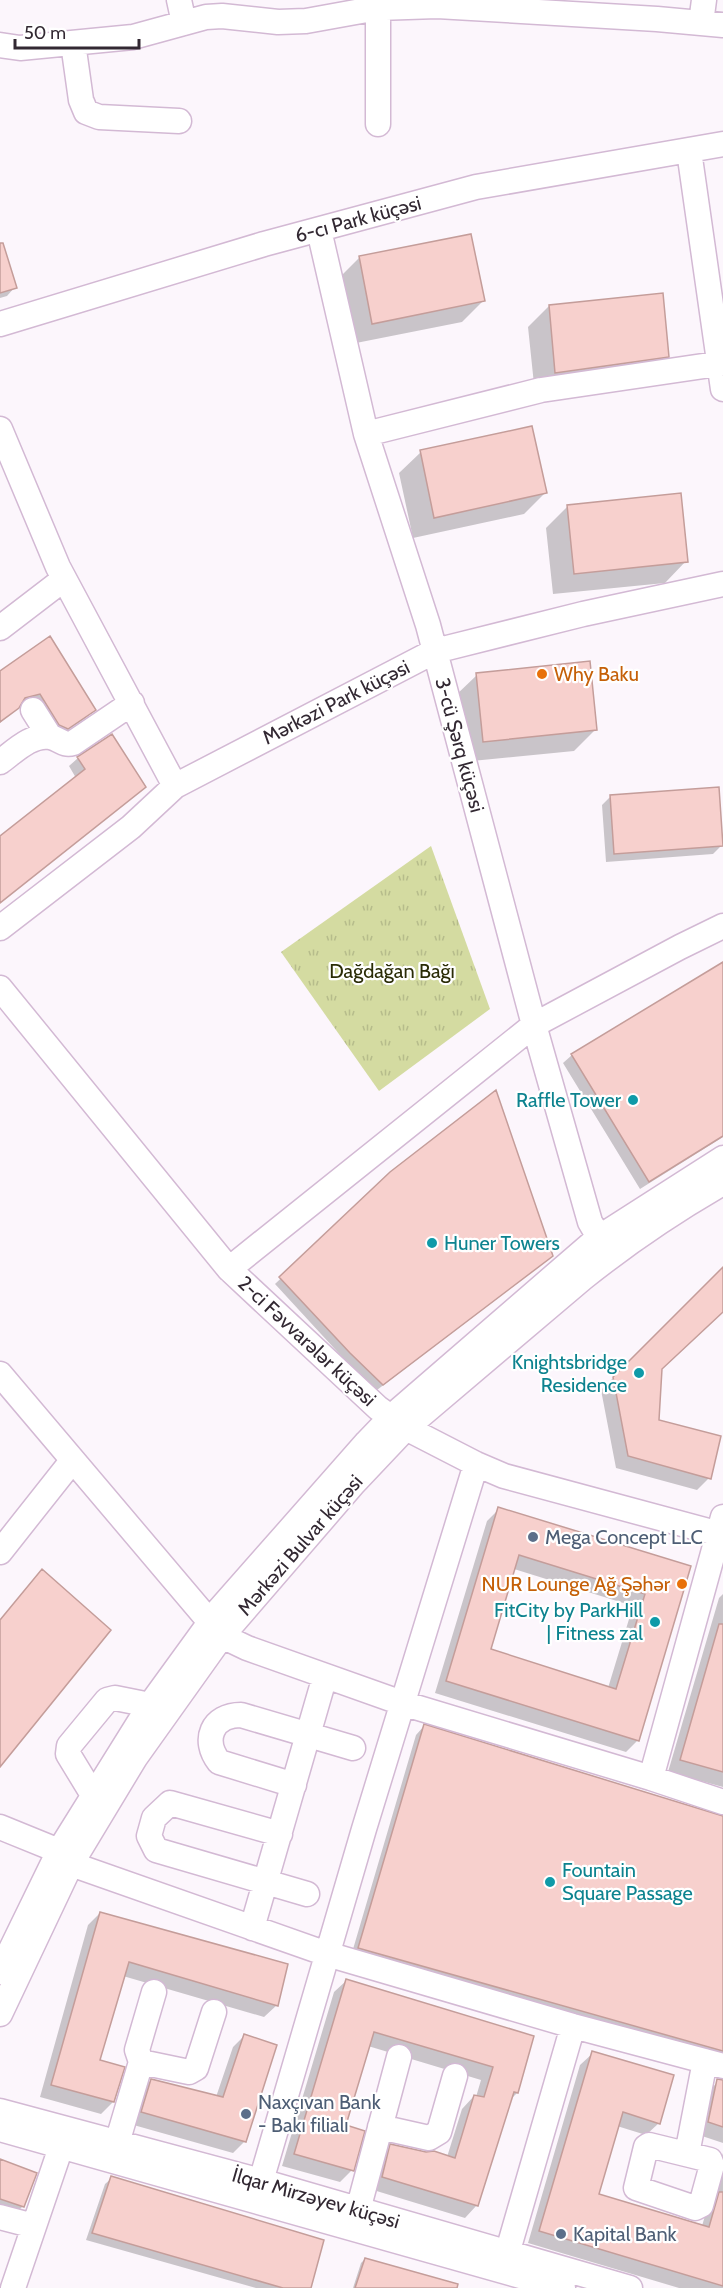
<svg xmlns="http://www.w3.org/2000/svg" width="723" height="2288" font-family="Cabin,sans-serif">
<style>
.park{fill:url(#park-tufts)}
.shadow{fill:#0003;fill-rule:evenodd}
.building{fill:#f7d0cd;stroke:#c49d9a;stroke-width:1.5;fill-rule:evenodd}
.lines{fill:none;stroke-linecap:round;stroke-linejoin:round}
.minor-casing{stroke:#d3b9d4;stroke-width:27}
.minor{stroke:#fff;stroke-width:24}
.food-dot{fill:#e8710a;stroke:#fff;stroke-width:2}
.culture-dot{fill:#0f9aa8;stroke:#fff;stroke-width:2}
.service-dot{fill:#5c6f8a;stroke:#fff;stroke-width:2}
.labels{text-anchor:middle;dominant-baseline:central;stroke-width:4.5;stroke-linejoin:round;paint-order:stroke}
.street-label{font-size:20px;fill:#322832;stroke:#fff}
.food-label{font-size:20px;fill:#c56008;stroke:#fff;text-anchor:start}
.park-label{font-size:20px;fill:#2a2c06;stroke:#fff}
.culture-label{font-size:20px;fill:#0d838f;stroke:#fff;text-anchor:end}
.service-label{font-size:20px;fill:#4e5e75;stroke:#fff;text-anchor:start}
</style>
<defs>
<pattern id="park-tufts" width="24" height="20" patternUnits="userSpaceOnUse" patternTransform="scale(1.5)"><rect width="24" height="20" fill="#d4dba1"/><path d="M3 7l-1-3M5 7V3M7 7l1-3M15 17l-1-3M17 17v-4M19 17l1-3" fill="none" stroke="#b6bc8b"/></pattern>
</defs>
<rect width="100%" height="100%" fill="#fcf6fc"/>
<!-- park -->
<path class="park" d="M 431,846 L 490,1009 L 379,1091 L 281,952 Z"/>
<!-- shadow -->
<path class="shadow" d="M 0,247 L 15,287 L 7,296 L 0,298 Z
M 359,258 L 483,301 L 462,322 L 351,344 L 338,279 Z
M 549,306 L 668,356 L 646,377 L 535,394 L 528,327 Z
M 421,452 L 545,493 L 524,514 L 413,538 L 399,473 Z
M 567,507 L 686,561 L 665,583 L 553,594 L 546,528 Z
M 0,673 L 94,710 L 86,718 L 58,737 L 26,704 L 18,705 L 0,723 Z
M 477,675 L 596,729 L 574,751 L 462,762 L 455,696 Z
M 78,758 L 144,787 L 0,903 L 0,838 L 76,778 L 69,766 Z
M 611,796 L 721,846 L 713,854 L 606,862 L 602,805 Z
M 723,964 L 723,1137 L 640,1189 L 563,1063 L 572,1055 Z
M 391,1173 L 545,1262 L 377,1390 L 344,1359 L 275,1284 Z
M 723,1269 L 723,1311 L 661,1370 L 657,1421 L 709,1478 L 697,1490 L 616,1468 L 601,1390 Z
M 499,1509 L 689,1567 L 638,1740 L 626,1752 L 435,1693 L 487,1521 ZM 514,1569 L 633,1606 L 608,1688 L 489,1650 Z
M 723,1594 L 723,1787 L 668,1772 L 719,1598 Z
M 424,1726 L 723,1818 L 723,2062 L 351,1956 L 416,1735 Z
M 100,1913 L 277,2005 L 264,2017 L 123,1976 L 98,2061 L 123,2068 L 113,2102 L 101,2114 L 40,2097 L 88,1925 Z
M 347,1980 L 532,2037 L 517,2093 L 511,2099 L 477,2205 L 465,2218 L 370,2189 L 379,2158 L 391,2146 L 447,2157 L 462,2109 L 474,2096 L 476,2097 L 481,2080 L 368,2046 L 344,2126 L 352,2170 L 340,2182 L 282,2166 L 334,1992 Z
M 245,2035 L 245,2141 L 233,2153 L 130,2124 L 139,2093 L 151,2080 L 216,2097 L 233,2047 Z
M 593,2053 L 659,2123 L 646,2135 L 617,2126 L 597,2195 L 702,2226 L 723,2153 L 723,2288 L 679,2288 L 528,2243 L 580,2065 Z
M 717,2083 L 723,2084 L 723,2143 L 696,2134 L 704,2095 Z
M 0,2161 L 23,2206 L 11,2218 L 0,2215 Z
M 112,2178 L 309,2288 L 256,2288 L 86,2240 L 105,2184 Z
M 365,2259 L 449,2288 L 353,2288 L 361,2263 Z"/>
<!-- building -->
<path class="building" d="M 471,234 L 485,301 L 372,324 L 359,256 Z
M 0,243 L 3,243 L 17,288 L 0,293 Z
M 663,293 L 669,357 L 555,373 L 549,305 Z
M 532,426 L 547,493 L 434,518 L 420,450 Z
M 681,493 L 688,562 L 574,574 L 567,505 Z
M 50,636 L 96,710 L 68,729 L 59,725 L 40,694 L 25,698 L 19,708 L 0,722 L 0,671 Z
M 590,661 L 597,730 L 483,742 L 476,673 Z
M 112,734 L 146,787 L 0,903 L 0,836 L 85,769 L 77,757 Z
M 719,787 L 723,846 L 614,854 L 610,795 Z
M 723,962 L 723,1136 L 649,1182 L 571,1054 Z
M 496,1090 L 553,1256 L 383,1385 L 350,1353 L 279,1277 L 390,1172 Z
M 723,1267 L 723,1312 L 662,1369 L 659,1420 L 721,1436 L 711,1479 L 628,1456 L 613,1377 Z
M 498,1507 L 691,1566 L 639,1741 L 446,1681 ZM 519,1555 L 645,1594 L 616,1689 L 491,1649 Z
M 42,1569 L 111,1630 L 0,1767 L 0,1620 Z
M 719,1624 L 723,1624 L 723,1772 L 680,1760 Z
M 424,1724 L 723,1816 L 723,2051 L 358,1948 Z
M 100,1912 L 288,1964 L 278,2006 L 129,1962 L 100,2060 L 125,2067 L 114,2102 L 51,2085 Z
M 346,1979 L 534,2036 L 518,2093 L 514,2092 L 478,2206 L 382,2177 L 390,2144 L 426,2152 L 434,2151 L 455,2158 L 474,2095 L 484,2097 L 493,2067 L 374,2032 L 346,2125 L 365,2131 L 354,2171 L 294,2154 Z
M 244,2034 L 277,2045 L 246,2142 L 141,2112 L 151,2079 L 223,2097 Z
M 592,2051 L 674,2075 L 660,2124 L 623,2112 L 599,2194 L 709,2227 L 719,2192 L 723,2192 L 723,2286 L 539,2231 Z
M 717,2079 L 723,2080 L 723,2127 L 708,2122 Z
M 0,2159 L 37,2173 L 24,2207 L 0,2199 Z
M 111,2176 L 324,2240 L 311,2288 L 283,2288 L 92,2233 Z
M 365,2258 L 458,2284 L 457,2288 L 355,2288 Z"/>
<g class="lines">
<defs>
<path id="minor" d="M 179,0 L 184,23
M 378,0 L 378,124
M 701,23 L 704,0
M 73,43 L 81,100 L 86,112 L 99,117 L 179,121
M 0,45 L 20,48 L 133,37 L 206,17 L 222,16 L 278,22 L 306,21 L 378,8 L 437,6 L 657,19 L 723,25
M 689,151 L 723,389
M 319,230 L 366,434 L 428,625 L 534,1025 L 590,1222 L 607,1251
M 0,324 L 264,244 L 476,187 L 723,144
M 0,429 L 58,567 L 175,786
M 366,434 L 541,390 L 723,363
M 0,628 L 64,579
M 33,710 L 50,737
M 0,762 C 14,752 31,734 50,737 C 60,739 63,746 73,743 L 132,703
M 0,928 L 131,827 L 175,786 L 435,651 L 583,614 L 723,584
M 0,988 L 229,1269 L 378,1408 L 406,1428 L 476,1464 L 504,1476 L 723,1535
M 229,1269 L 534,1025 L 680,947 L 723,926
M 0,1374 L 210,1622
M 0,1552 L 72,1461
M 222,1636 L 247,1648 L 402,1703 L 651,1778 L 723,1802
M 651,1778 L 723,1517
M 294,1785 L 219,1762 C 202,1740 212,1715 241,1715 L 353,1748
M 93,1795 L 68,1754 L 69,1746 L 107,1700 L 115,1698 L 150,1705
M 0,1827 L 59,1851
M 280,1834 L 170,1803 L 154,1818 L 149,1836 L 156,1850 L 307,1894
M 71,1864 L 327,1954 L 573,2026 L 723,2066
M 252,1928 L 325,1676
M 0,1972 L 59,1851 L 150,1705 L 219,1610 L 367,1442 L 391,1417 L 598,1238 L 723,1158
M 0,2014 L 71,1864 L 135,1758 L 222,1636 L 354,1483 L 406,1428 L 583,1278 C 627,1243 674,1211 723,1183
M 141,2062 L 189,2072 L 196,2068 L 214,2012
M 0,2111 L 261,2181 L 630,2288
M 380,2127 L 429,2138 L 439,2132 L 455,2076
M 0,2129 L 563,2288
M 117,2143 L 141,2062 L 137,2050 L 154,1992
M 649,2145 L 710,2160 L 712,2165 L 701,2205 L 695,2208 L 636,2188 L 646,2147 Z
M 687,2154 L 705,2061
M 261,2181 L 364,1829 L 476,1464
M 358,2210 L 399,2057
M 0,2217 L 34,2226
M 507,2254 L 573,2026
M 13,2288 L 61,2147"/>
</defs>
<!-- minor casing -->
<use href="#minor" class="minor-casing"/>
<!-- minor -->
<use href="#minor" class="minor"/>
</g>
<!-- markers -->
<g class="food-dot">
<circle cx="542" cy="674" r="6"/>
<circle cx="682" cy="1584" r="6"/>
</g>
<g class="culture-dot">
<circle cx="633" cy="1100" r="6"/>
<circle cx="432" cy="1243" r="6"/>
<circle cx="639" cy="1373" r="6"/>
<circle cx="655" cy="1622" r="6"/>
<circle cx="550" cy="1882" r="6"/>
</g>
<g class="service-dot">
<circle cx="533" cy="1537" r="6"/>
<circle cx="246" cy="2114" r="6"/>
<circle cx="561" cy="2234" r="6"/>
</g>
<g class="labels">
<!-- street labels -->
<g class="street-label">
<text transform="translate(358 219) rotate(-15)">6-cı Park küçəsi</text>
<text transform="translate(336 702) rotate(-27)">Mərkəzi Park küçəsi</text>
<text transform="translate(460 745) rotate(75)">3-cü Şərq küçəsi</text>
<text transform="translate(307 1341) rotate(43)">2-ci Fəvvarələr küçəsi</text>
<text transform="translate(300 1545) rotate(-49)">Mərkəzi Bulvar küçəsi</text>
<text transform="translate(316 2198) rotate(16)">İlqar Mirzəyev küçəsi</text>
</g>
<!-- food labels -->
<g class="food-label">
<text x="554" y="674">Why Baku</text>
<text x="670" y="1584" text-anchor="end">NUR Lounge Ağ Şəhər</text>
</g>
<!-- park labels -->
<g class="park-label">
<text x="392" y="971">Dağdağan Bağı</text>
</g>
<!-- culture labels -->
<g class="culture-label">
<text x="621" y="1100">Raffle Tower</text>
<text x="444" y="1243" text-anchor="start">Huner Towers</text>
<text x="627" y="1362">Knightsbridge<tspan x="627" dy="23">Residence</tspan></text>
<text x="643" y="1610">FitCity by ParkHill<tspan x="643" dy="23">| Fitness zal</tspan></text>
<text x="562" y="1870" text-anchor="start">Fountain<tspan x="562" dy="23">Square Passage</tspan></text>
</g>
<!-- service labels -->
<g class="service-label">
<text x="545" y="1537">Mega Concept LLC</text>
<text x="258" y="2102">Naxçıvan Bank<tspan x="258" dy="23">- Bakı filialı</tspan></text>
<text x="573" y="2234">Kapital Bank</text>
</g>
</g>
<!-- scale -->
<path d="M15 39v9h124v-9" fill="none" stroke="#322832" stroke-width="3"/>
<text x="24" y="39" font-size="18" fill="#322832" stroke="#ffffff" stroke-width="4.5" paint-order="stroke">50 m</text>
</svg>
